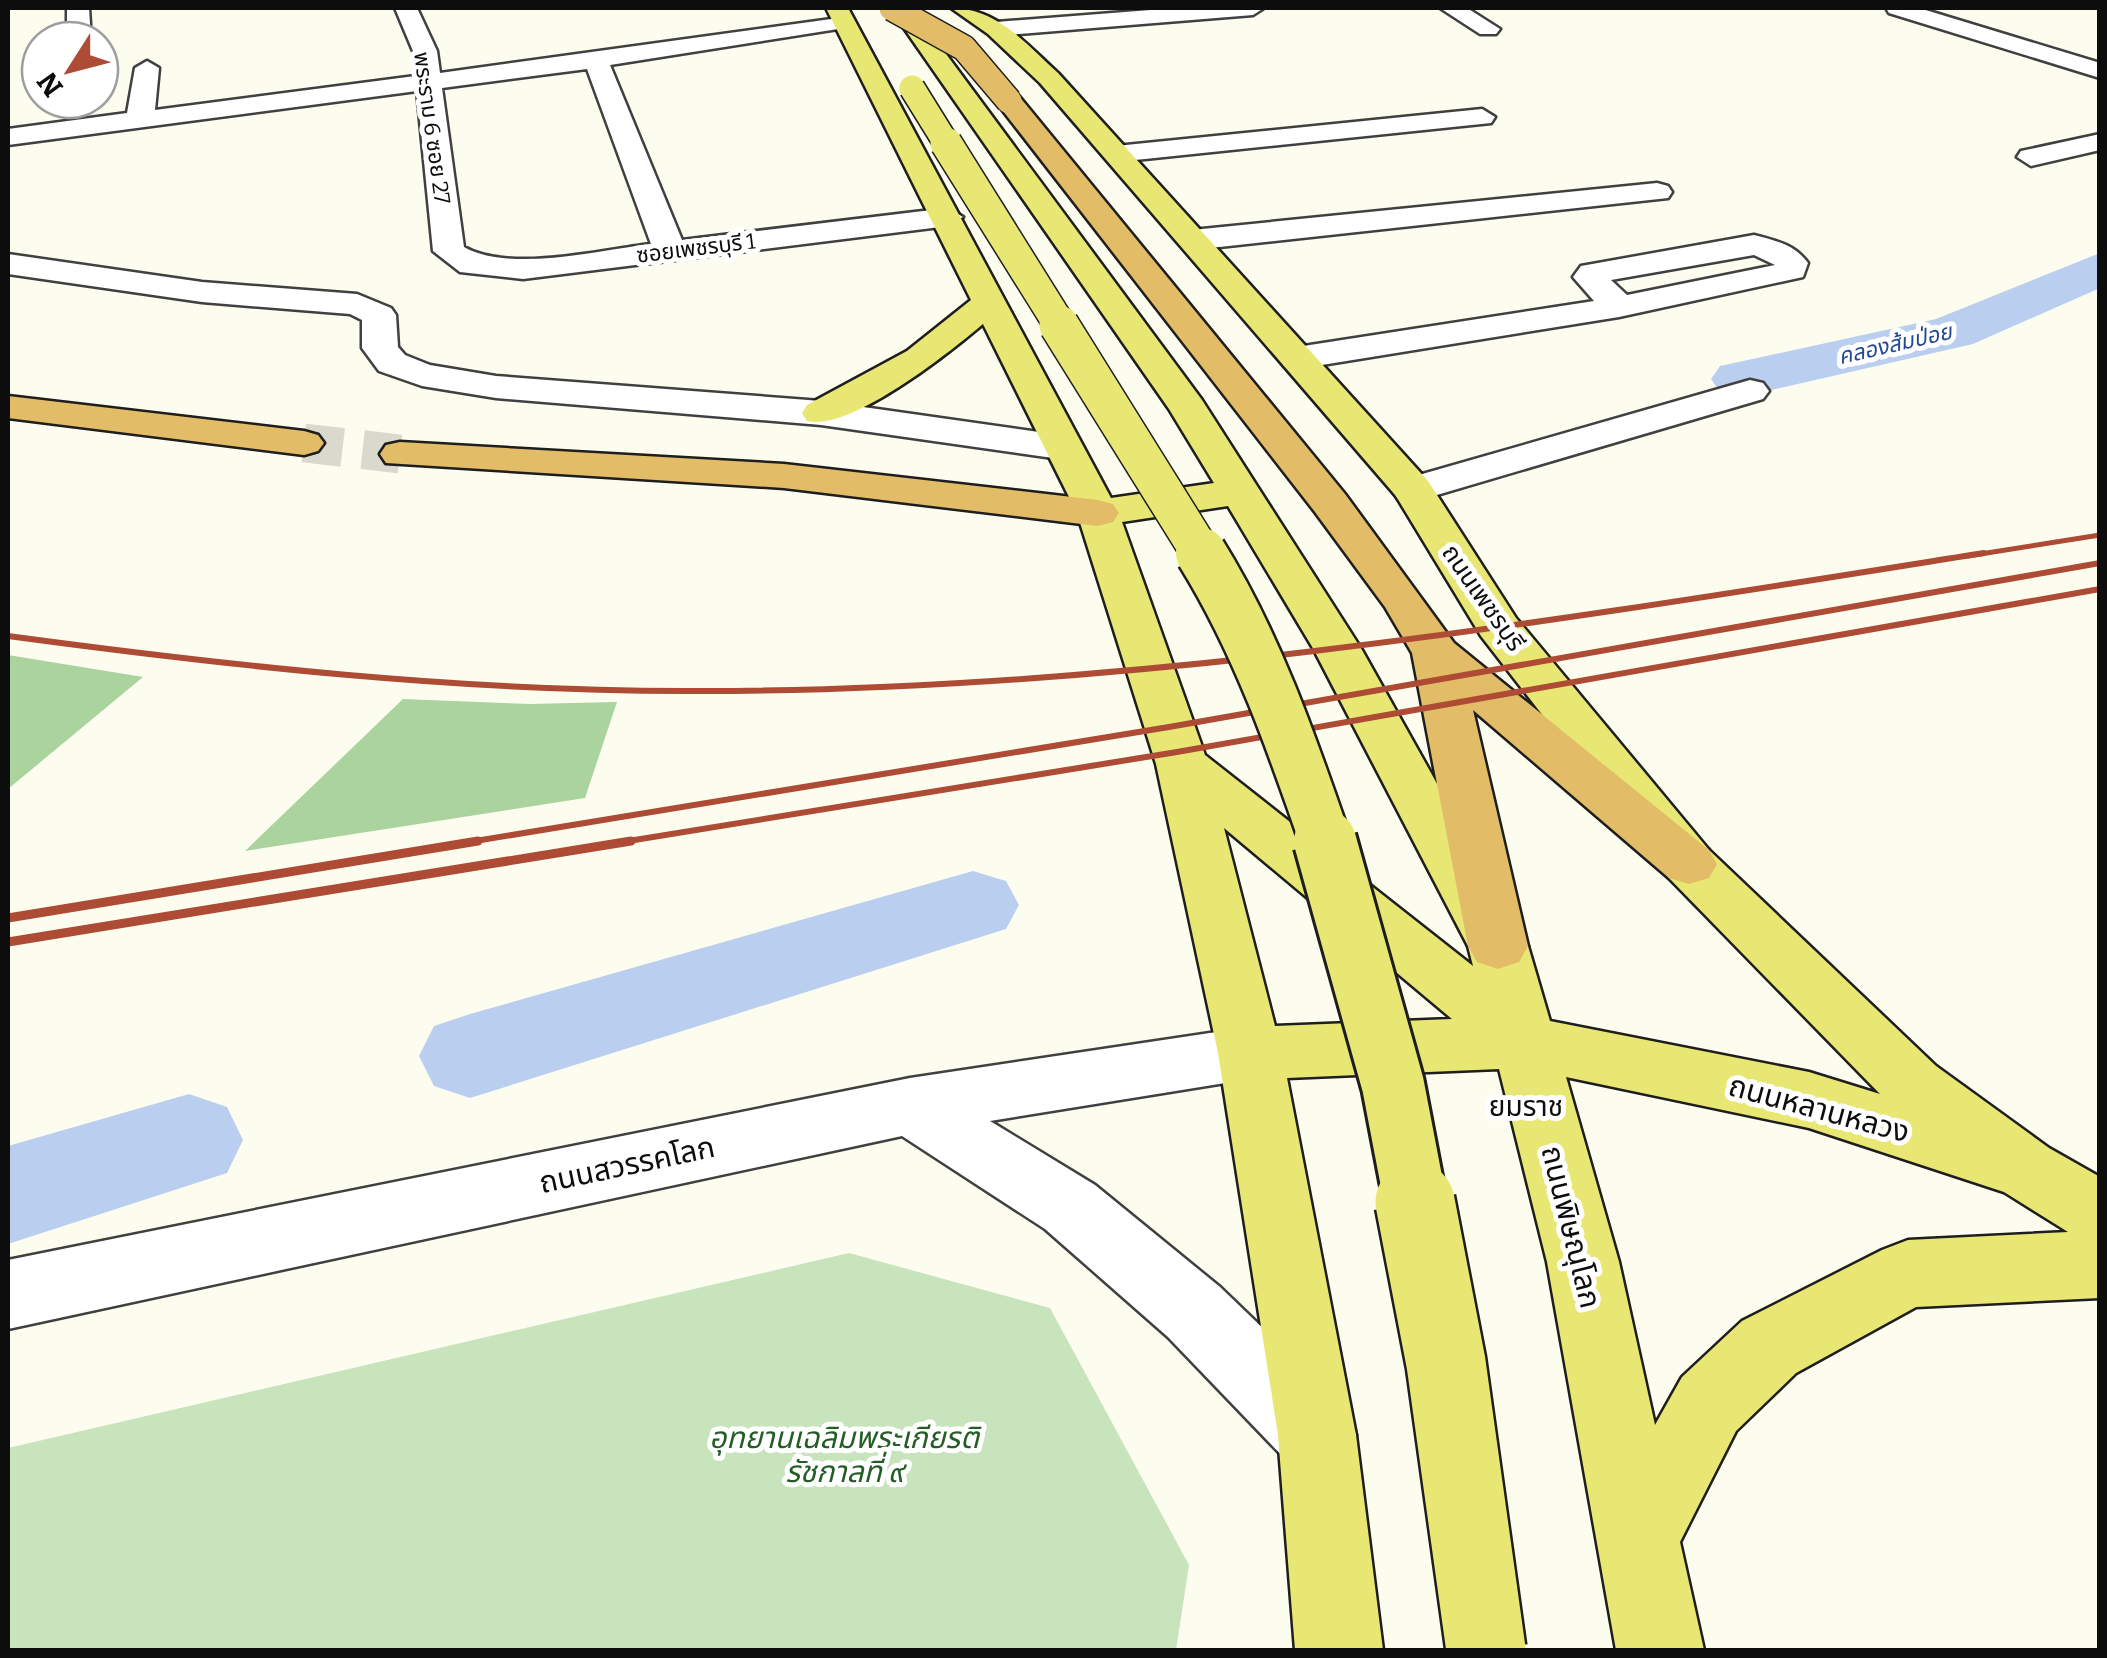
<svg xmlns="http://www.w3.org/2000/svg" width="2107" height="1658" font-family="Bitter,'Noto Sans Thai',serif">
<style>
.green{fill:#c8e4bd}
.forest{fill:#aad39e}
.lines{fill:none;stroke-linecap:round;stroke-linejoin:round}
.canal{fill:#bacfef;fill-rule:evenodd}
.highway-tunnel{stroke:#d9d9cd;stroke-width:39;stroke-dasharray:39 20;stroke-linecap:butt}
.minor-casing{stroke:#404040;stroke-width:5}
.major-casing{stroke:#1e1e1e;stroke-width:5}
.highway-casing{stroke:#1e1e1e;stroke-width:5}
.minor{fill:#fff;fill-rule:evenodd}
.major{fill:#e9e774;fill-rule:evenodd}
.highway{fill:#e3bc67;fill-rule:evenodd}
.rail-far2{stroke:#ad4b35;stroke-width:5}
.rail-far1{stroke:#ad4b35;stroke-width:6}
.rail{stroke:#ad4b35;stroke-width:9}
.major-bridge-far5-casing{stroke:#1e1e1e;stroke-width:28;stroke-linecap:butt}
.major-bridge-far4-casing{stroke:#1e1e1e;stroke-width:34;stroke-linecap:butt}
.major-bridge-far3-casing{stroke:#1e1e1e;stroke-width:42;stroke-linecap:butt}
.major-bridge-far2-casing{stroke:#1e1e1e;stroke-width:55;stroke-linecap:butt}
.major-bridge-far1-casing{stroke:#1e1e1e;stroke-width:68;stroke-linecap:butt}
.major-bridge-casing{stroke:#1e1e1e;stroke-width:84;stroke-linecap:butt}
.highway-bridge-casing{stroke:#1e1e1e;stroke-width:28;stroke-linecap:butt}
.major-bridge-far5{stroke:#e9e774;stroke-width:25}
.major-bridge-far4{stroke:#e9e774;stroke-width:31}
.major-bridge-far3{stroke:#e9e774;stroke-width:39}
.major-bridge-far2{stroke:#e9e774;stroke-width:50}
.major-bridge-far1{stroke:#e9e774;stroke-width:62}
.major-bridge{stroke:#e9e774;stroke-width:79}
.highway-bridge{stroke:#e3bc67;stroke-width:25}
.labels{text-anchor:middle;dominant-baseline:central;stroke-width:10;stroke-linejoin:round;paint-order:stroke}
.far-street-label{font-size:22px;fill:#0d0d0d;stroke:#fff}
.far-water-label{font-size:22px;font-style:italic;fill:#254991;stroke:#fff}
.street-label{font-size:25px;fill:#0d0d0d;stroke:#fff}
.neighbourhood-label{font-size:28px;fill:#0d0d0d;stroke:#fff}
.near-street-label{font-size:30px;fill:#0d0d0d;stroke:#fff}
.near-park-label{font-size:30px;font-style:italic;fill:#255d26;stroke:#fff}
</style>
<rect width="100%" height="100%" fill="#fdfdef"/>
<!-- green -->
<path class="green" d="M 849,1253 L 1050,1308 L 1189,1565 L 1176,1650 L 8,1650 L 8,1448 Z"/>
<!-- forest -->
<path class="forest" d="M 8,655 L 143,677 L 8,789 Z
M 403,699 L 530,704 L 617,702 L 585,798 L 245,851 Z"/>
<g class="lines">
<!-- canal -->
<path class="canal" d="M 2100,253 L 2100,288 L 1973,344 L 1741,397 L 1720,392 L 1711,379 L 1720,366 L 1936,319 Z
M 973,871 L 1006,881 L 1019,905 L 1006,929 L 470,1098 L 434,1086 L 419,1056 L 434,1026 L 470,1014 Z
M 189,1094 L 227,1107 L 243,1140 L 227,1173 L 8,1244 L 8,1146 Z"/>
<!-- highway-tunnel -->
<path class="highway-tunnel" d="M 304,443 L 400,454"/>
<defs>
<path id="minor" d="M 67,8 L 89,8 L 91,40 L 67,40 Z
M 395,8 L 417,8 L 437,51 L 440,73 L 846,17 L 850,22 L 838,29 L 610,65 L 682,240 L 948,208 L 963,217 L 948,226 L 523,279 L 460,272 L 433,251 L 417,91 L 8,145 L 8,129 L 127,113 L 135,68 L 147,61 L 159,68 L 155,110 L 415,76 L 413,51 ZM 587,69 L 651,244 C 600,250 509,273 464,247 L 442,88 Z
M 1176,8 L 1264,8 L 1253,15 L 996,36 L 984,29 L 996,22 Z
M 1440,8 L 1467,8 L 1500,29 L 1496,34 L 1480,34 Z
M 1886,8 L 1919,8 L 2100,63 L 2100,78 L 1889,13 Z
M 1482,109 L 1495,117 L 1491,123 L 1116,162 L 1102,154 L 1116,146 Z
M 2100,134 L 2100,150 L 2031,166 L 2017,157 L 2021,151 Z
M 1657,183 L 1668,186 L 1672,192 L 1668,198 L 1192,250 L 1176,240 L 1192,230 Z
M 1754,235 C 1776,241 1794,244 1808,263 L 1803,277 L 1619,317 L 1297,369 L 1284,366 L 1279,358 L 1284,350 L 1297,347 L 1594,301 L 1573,277 L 1581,266 ZM 1754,255 L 1775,265 L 1627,295 L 1611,280 Z
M 8,254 L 202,282 L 357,294 L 391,308 L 396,315 L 398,347 L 405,355 L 430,365 L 496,376 L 821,401 L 1060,435 L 1074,439 L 1080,447 L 1074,455 L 1060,459 L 821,425 L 496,398 L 422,386 L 379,371 L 362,348 L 362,320 L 350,314 L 202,302 L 8,274 Z
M 1750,380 L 1763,383 L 1769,391 L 1763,399 L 1413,502 L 1398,499 L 1392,490 L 1398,481 Z
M 1250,1027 L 1273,1034 L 1282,1053 L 1273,1072 L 1250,1079 L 990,1121 L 1095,1185 L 1220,1287 L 1345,1407 L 1356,1435 L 1345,1463 L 1317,1474 L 1289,1463 L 1168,1337 L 1045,1229 L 902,1136 L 8,1329 L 8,1260 L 910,1078 Z"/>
<path id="major" d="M 826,8 L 848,8 L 1111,498 L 1214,483 L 1169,409 L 890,8 L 912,8 L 1202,400 L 1362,650 L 1528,946 L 1550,1021 L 1809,1072 L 1880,1094 L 1669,878 L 1481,636 L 1396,496 L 1040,83 L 988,34 L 951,8 C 997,8 1025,43 1058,73 L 1428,481 L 1516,618 L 1709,850 L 1936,1066 L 2049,1148 L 2100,1177 L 2100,1298 L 1916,1307 L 1796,1373 L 1736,1431 L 1680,1542 L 1704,1650 L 1616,1650 L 1547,1262 L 1499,1069 L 1287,1078 L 1356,1435 L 1383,1650 L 1295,1650 L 1278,1435 L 1218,1053 L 1156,764 L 1077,513 L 983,324 C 950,352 850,432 807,421 L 802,413 L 807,405 L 907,351 L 971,300 ZM 1228,506 L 1314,650 L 1468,946 L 1473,966 L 1205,755 L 1122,522 ZM 1224,828 L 1452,1019 L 1275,1026 ZM 1566,1077 L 1809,1128 L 2004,1192 L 2068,1232 L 1908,1240 L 1882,1250 L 1742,1321 L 1682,1377 L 1655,1425 L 1619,1262 Z"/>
<path id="highway" d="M 1009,93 L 1018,95 L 1345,494 L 1454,643 L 1709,850 L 1717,864 L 1709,878 L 1689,884 L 1669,878 L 1473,710 L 1528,946 L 1519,962 L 1498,969 L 1477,962 L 1468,946 L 1412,653 L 1385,607 L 1315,512 L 1000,107 L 996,101 L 1000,95 Z
M 8,396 L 304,431 L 318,435 L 324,443 L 318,451 L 304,455 L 8,418 Z
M 400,442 L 784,464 L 1098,500 L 1113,504 L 1119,513 L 1113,522 L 1098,526 L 784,488 L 386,463 L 380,454 L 386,445 Z"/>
</defs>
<!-- minor casing -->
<use href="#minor" class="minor-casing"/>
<!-- major casing -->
<use href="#major" class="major-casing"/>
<!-- highway casing -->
<use href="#highway" class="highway-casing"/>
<!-- minor -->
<use href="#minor" class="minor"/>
<!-- major -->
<use href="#major" class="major"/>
<!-- highway -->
<use href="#highway" class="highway"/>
<!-- rail-far2 -->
<path class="rail-far2" d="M 1968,556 L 2100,535"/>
<!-- rail-far1 -->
<path class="rail-far1" d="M 8,636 C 231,666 459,691 685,691 C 1121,693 1555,621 1984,553
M 463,843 L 1169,727 L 2100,563
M 616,843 L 1177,752 L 2100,589"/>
<!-- rail -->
<path class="rail" d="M 8,918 L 478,841
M 8,942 L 631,841"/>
<defs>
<path id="major-bridge-far5" d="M 912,88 L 948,146"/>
<path id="major-bridge-far4" d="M 946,143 L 1061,327"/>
<path id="major-bridge-far3" d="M 1059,325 L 1203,556"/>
<path id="major-bridge-far2" d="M 1201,553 C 1257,643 1292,744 1326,843"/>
<path id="major-bridge-far1" d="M 1325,841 L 1393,1085 L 1416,1205"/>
<path id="major-bridge" d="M 1415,1202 L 1446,1363 L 1486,1650"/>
<path id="highway-bridge" d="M 892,8 L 964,48 L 1009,101"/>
</defs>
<!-- major-bridge-far5 casing -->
<use href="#major-bridge-far5" class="major-bridge-far5-casing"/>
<!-- major-bridge-far4 casing -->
<use href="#major-bridge-far4" class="major-bridge-far4-casing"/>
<!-- major-bridge-far3 casing -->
<use href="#major-bridge-far3" class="major-bridge-far3-casing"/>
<!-- major-bridge-far2 casing -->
<use href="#major-bridge-far2" class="major-bridge-far2-casing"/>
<!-- major-bridge-far1 casing -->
<use href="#major-bridge-far1" class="major-bridge-far1-casing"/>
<!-- major-bridge casing -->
<use href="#major-bridge" class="major-bridge-casing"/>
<!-- highway-bridge casing -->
<use href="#highway-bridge" class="highway-bridge-casing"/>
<!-- major-bridge-far5 -->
<use href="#major-bridge-far5" class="major-bridge-far5"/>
<!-- major-bridge-far4 -->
<use href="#major-bridge-far4" class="major-bridge-far4"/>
<!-- major-bridge-far3 -->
<use href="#major-bridge-far3" class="major-bridge-far3"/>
<!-- major-bridge-far2 -->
<use href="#major-bridge-far2" class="major-bridge-far2"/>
<!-- major-bridge-far1 -->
<use href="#major-bridge-far1" class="major-bridge-far1"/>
<!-- major-bridge -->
<use href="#major-bridge" class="major-bridge"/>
<!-- highway-bridge -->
<use href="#highway-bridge" class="highway-bridge"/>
</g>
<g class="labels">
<!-- far-street labels -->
<g class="far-street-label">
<text transform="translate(432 128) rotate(82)">พระราม 6 ซอย 27</text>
<text transform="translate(696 248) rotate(-7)">ซอยเพชรบุรี 1</text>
</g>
<!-- far-water labels -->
<g class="far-water-label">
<text transform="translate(1895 344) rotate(-13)">คลองส้มป่อย</text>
</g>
<!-- street labels -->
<g class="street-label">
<text transform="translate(1483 598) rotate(55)">ถนนเพชรบุรี</text>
</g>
<!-- neighbourhood labels -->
<g class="neighbourhood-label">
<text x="1526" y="1106">ยมราช</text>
</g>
<!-- near-street labels -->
<g class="near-street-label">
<text transform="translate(1819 1109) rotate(15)">ถนนหลานหลวง</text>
<text transform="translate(627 1165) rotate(-12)">ถนนสวรรคโลก</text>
<text transform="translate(1571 1227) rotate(76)">ถนนพิษณุโลก</text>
</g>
<!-- near-park labels -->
<g class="near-park-label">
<text x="844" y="1438">อุทยานเฉลิมพระเกียรติ<tspan x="844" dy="34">รัชกาลที่ ๙</tspan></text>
</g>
</g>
<!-- border -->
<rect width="2107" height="1658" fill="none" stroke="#0d0d0d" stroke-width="20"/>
<!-- north arrow -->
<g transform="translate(70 70) rotate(234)"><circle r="48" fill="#ffffff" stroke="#9e9e9e" stroke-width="2.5"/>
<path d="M0-8L18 38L0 25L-18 38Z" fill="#ad4b35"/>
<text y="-15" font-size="28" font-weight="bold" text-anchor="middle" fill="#0d0d0d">N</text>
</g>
</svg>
